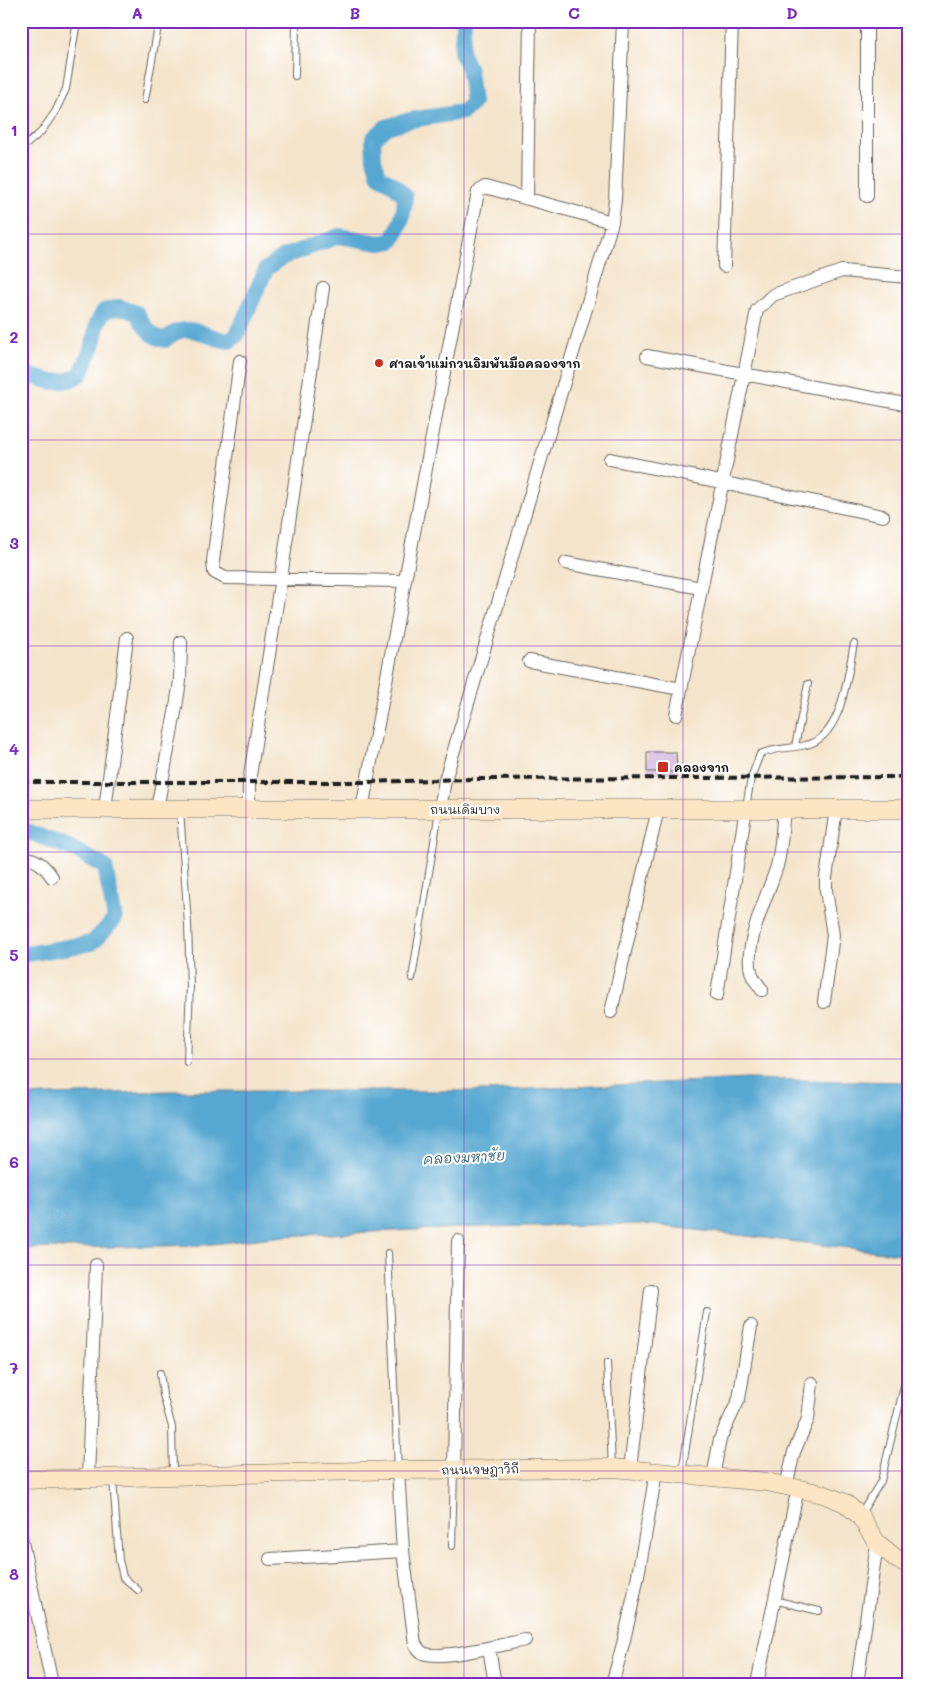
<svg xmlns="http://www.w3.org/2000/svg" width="929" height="1705" font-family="Mali,'Playpen Sans Thai',sans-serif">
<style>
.water{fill:#56a7d1;stroke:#396276}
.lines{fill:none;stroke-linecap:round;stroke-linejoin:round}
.canal{stroke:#56a7d1;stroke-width:16}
.building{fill:#d4b4e0}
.lane-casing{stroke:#686259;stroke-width:8}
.street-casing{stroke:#686259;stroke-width:14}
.secondary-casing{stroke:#686259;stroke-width:19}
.lane{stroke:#fff;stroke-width:6}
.street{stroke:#fff;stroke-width:12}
.secondary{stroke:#fce5c4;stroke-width:18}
.rail{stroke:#1c1c1c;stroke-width:4;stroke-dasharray:8 4;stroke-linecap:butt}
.grid{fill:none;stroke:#7b2cbf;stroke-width:1;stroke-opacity:0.55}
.poi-dot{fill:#c8321e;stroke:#fff;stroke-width:2}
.labels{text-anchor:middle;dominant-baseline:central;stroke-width:4;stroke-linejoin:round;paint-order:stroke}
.poi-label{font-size:12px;font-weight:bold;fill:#1c1c1c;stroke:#fff;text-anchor:start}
.street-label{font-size:12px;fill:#1c1c1c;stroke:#fff}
.water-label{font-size:14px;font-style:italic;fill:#396276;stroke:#fff}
.neatline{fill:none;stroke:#7b2cbf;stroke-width:2}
.grid-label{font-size:16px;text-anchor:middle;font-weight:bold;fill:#7b2cbf}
</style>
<rect width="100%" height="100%" fill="#fff"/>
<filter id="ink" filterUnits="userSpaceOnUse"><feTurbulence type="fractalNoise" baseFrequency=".02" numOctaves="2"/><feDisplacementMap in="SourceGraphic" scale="10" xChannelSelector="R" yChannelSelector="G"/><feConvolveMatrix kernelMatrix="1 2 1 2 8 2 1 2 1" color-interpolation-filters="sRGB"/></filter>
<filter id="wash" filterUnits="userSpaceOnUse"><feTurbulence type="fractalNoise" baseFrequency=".0096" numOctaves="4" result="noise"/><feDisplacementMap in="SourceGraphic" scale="20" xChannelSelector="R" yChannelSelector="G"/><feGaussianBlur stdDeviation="1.12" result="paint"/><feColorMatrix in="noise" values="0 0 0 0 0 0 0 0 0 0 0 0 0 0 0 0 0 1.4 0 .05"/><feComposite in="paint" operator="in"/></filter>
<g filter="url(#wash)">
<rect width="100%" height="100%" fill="#f4e4cb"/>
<!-- water -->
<path class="water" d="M 747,1079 L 908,1082 L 908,1255 L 644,1224 L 484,1227 L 284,1236 L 204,1245 L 21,1249 L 21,1096 L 169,1091 L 485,1091 Z"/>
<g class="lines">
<!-- canal -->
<path class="canal" d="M 21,373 L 52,382 L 69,380 L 81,374 L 93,345 L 97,323 L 104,311 L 119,307 L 137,313 C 144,326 150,337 165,340 C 189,318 203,338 229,341 L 237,335 L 266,269 L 283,257 L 339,236 L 380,243 L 392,241 C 400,227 405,213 405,196 L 392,183 L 379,176 L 374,159 L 373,139 L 386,127 L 410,120 L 463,112 L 473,103 L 469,70 L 461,52 L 464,21
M 21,829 L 71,848 L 105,867 L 115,919 L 92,943 L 21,955"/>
</g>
<g id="blocks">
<!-- building -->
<path class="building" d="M 647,752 L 676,752 L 677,772 L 647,772 Z"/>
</g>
</g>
<g filter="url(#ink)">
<use href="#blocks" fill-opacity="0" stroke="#686259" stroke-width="1"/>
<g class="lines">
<defs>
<path id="lane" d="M 295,76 L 296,21
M 145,100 L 159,21
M 21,147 L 27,144 L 41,132 L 55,112 L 66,89 L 77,21
M 795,746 L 808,684
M 746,807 L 751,778 L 760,754 C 776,747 791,749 806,745 C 843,737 847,675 854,644
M 180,810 L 188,924 L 190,986 L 187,1062
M 412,978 L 439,811
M 388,1253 L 398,1469
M 607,1363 L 612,1467
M 160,1373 L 163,1395 L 172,1427 L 173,1475
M 682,1473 L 707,1312
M 113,1479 L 119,1560 L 123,1577 L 138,1590
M 860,1515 L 881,1481 L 908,1370
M 452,1546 L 454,1470
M 774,1600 L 819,1611"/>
<path id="street" d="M 867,196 L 867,21
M 527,199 L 530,21
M 724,266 L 732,21
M 647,356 L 905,404
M 240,361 L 213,561 L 214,572 L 225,578 L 404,581
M 610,459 L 883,516
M 566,563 L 701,588
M 529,661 L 681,689
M 676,715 L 757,310 L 773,295 L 842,271 L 908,277
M 249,808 L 249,782 L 281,578 L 323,288
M 105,809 L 127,638
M 157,809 L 176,707 L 180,681 L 181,642
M 362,809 L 478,192 L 485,187 L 612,222
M 440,809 L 445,780 L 612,222 L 615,200 L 623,21
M 21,857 C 36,858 44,865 52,877
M 762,990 C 759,985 755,981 753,977 C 740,949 769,893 777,866 C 782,847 782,828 784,809
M 717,995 L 746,808
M 824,1002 L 833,935 L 826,890 L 826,878 L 836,809
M 611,1012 L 658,809
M 630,1469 L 651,1290
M 398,1470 L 403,1551 L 415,1644 C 417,1647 420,1651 423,1653 C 439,1661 505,1644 525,1640
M 454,1470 L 458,1241
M 713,1477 L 720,1439 L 739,1399 L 751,1326
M 88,1478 L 96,1265
M 786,1486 L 794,1452 L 808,1419 L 812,1383
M 21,1537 L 52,1684
M 270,1559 L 403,1551
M 489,1648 L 495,1684
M 612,1684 C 633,1614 644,1543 656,1472
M 757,1684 L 798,1488
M 857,1684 L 877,1543"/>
<path id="secondary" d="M 21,809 L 908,809
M 21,1480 L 398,1470 L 613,1468 L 767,1482 L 823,1494 L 845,1503 L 860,1516 L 877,1543 L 898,1560 L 908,1564"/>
</defs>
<!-- lane casing -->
<use href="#lane" class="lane-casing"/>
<!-- street casing -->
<use href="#street" class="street-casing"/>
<!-- secondary casing -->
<use href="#secondary" class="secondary-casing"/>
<!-- lane -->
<use href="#lane" class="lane"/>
<!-- street -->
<use href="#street" class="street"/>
<!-- secondary -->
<use href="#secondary" class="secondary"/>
<!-- rail -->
<path class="rail" d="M 21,782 L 367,782 L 470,779 L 908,777"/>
</g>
</g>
<!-- grid -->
<path class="grid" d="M 246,21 L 246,1684M 464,21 L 464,1684M 683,21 L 683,1684M 21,234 L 908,234M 21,440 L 908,440M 21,646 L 908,646M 21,852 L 908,852M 21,1059 L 908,1059M 21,1265 L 908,1265M 21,1471 L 908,1471"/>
<!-- markers -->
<g class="poi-dot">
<circle cx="379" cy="363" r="5"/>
<rect x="657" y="761" width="12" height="12" rx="2.5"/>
</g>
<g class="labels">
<!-- poi labels -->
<g class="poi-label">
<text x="389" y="363">ศาลเจ้าแม่กวนอิมพันมือคลองจาก</text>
<text x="674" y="767">คลองจาก</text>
</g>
<!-- street labels -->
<g class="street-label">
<text x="465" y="809">ถนนเดิมบาง</text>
<text transform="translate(480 1469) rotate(-1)">ถนนเจษฎาวิถี</text>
</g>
<!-- water labels -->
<g class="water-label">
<text transform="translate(464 1157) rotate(-3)">คลองมหาชัย</text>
</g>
</g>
<!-- margin -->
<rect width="929" height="1705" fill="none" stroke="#fff" stroke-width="55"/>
<rect x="28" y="28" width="874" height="1650" class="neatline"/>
<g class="grid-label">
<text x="137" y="19">A</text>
<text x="355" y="19">B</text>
<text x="574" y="19">C</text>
<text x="792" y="19">D</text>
<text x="14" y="136">1</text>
<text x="14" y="343">2</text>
<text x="14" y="549">3</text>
<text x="14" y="755">4</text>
<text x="14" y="961">5</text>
<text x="14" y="1168">6</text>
<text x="14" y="1374">7</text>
<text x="14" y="1580">8</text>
</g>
</svg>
